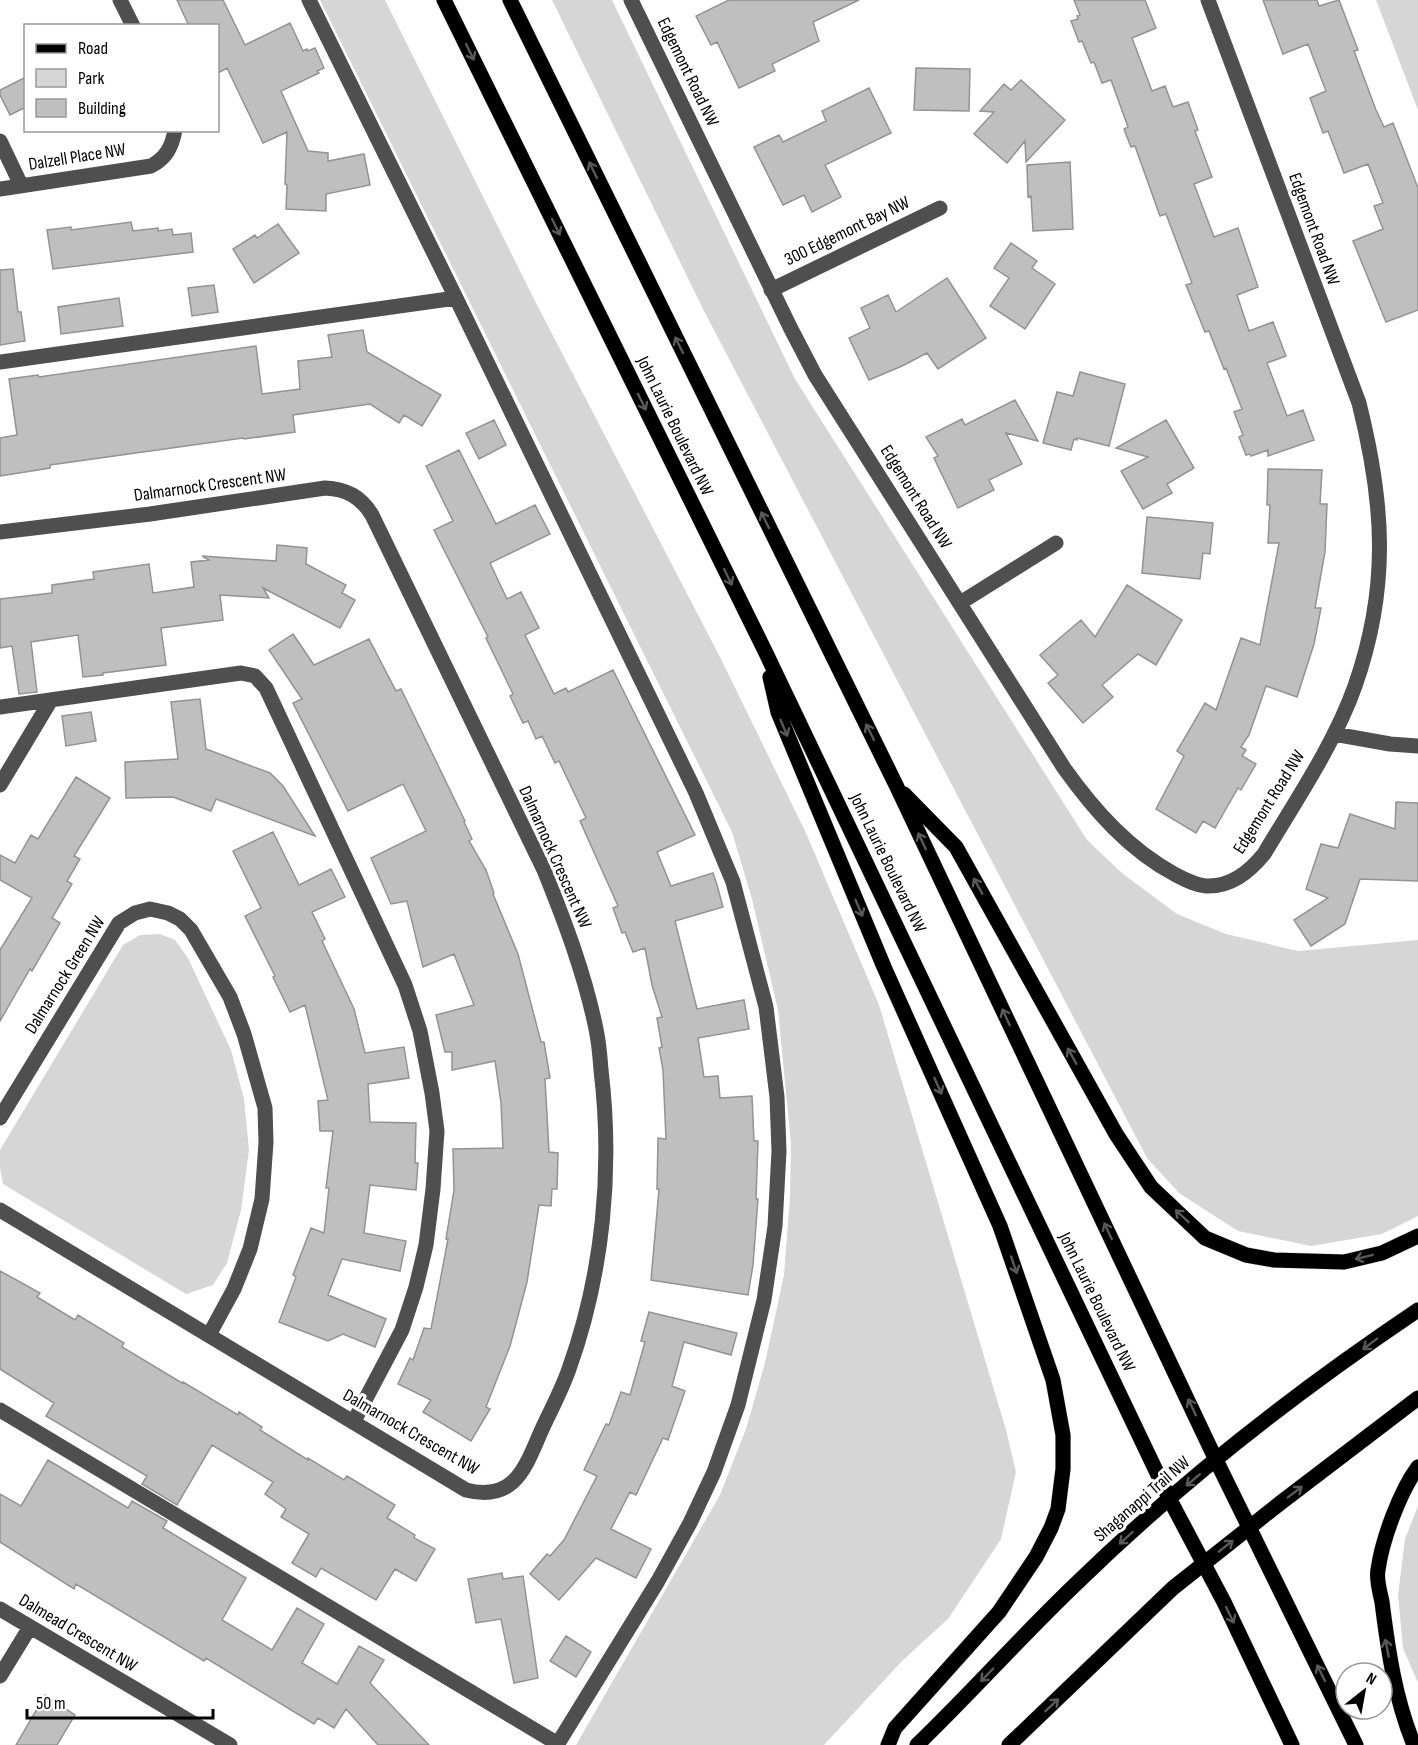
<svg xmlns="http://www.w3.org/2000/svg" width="1418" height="1745" font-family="'Sofia Sans Condensed',sans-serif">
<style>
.green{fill:#d6d6d6}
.building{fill:#bfbfbf;stroke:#939393;stroke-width:1.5}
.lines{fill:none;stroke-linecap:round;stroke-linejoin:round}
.major-casing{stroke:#dbdbdb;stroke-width:16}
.minor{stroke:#4f4f4f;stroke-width:15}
.major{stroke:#000;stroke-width:15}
.oneway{stroke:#595959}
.labels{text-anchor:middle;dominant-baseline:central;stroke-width:6;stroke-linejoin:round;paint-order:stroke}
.street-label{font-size:18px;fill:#000;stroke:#fff}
</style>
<rect width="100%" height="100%" fill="#fff"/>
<!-- green -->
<path class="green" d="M 320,0 L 385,0 L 536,303 L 721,659 L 806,833 L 879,1005 L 1006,1430 L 1016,1472 L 1001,1539 L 948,1619 L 902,1661 L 824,1745 L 576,1745 L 720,1495 L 746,1429 L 765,1363 L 784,1275 L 790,1197 L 791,1144 L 778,1010 L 752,899 L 732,832 Z
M 552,0 L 612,0 L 795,379 L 1087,840 L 1123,874 L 1177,914 L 1226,934 L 1298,951 L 1418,940 L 1418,1216 L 1382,1234 L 1311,1246 L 1238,1231 L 1179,1193 L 1147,1158 L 704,311 Z
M 1376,0 L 1418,0 L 1418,110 Z
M 160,934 L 175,940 L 188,958 L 231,1050 L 244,1099 L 249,1150 L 241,1210 L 227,1263 L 213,1285 L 186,1294 L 3,1184 L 0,1168 L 0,1150 L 123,945 L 140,935 Z
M 1418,1506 L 1418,1683 L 1403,1648 L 1398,1595 L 1405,1539 Z"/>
<!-- building -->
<path class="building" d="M 177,0 L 223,0 L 245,45 L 290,23 L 303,51 L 307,49 L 308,51 L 315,48 L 324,68 L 317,71 L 319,73 L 281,91 L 308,151 L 328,153 L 328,161 L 364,154 L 370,185 L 326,194 L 326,211 L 286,209 L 287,185 L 285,184 L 287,132 L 263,143 L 227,68 L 218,73 L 218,26 L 189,26 Z
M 729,0 L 859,0 L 813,22 L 819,41 L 772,64 L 775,71 L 739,88 L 717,42 L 711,45 L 696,16 Z
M 1074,0 L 1145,0 L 1156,28 L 1132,38 L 1152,91 L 1165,86 L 1173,107 L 1188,102 L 1198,130 L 1195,131 L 1212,177 L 1194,184 L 1214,237 L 1238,228 L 1258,287 L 1237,295 L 1249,331 L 1273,322 L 1286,356 L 1267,363 L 1287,416 L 1303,410 L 1314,440 L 1268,456 L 1268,450 L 1251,456 L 1250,454 L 1246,455 L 1239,437 L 1243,435 L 1234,412 L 1242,409 L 1226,368 L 1224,369 L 1209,331 L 1205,332 L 1186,285 L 1192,283 L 1181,254 L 1166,214 L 1160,216 L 1135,146 L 1131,147 L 1124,129 L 1128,127 L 1111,80 L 1102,83 L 1094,62 L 1091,63 L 1082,41 L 1079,42 L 1071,21 L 1078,19 L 1077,16 L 1080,15 Z
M 1263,0 L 1317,0 L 1319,6 L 1339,0 L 1358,50 L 1354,51 L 1376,110 L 1384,127 L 1393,123 L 1418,188 L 1418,310 L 1386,322 L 1353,241 L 1383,229 L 1374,206 L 1383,203 L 1368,164 L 1344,173 L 1328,131 L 1323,133 L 1310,98 L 1326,91 L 1308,44 L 1283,54 Z
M 916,68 L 970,69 L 969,111 L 914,110 Z
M 26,77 L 26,107 L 10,115 L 0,95 L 0,90 Z
M 1021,80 L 1065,120 L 1026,162 L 1025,141 L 1007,163 L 974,134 L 994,112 L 980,111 L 1004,84 L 1011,90 Z
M 869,88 L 891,133 L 825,165 L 841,197 L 812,212 L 804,195 L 783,205 L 754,147 L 779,135 L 783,142 L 826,121 L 822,111 Z
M 1070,162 L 1073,229 L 1033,231 L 1031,196 L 1028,197 L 1027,165 Z
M 131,222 L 133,231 L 158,228 L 158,231 L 172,229 L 173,235 L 191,233 L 193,252 L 53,269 L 47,230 L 71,227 L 71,230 Z
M 278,224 L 299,253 L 254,283 L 233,249 L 255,235 L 257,238 Z
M 1011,243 L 1037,261 L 1032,268 L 1055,284 L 1025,329 L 990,306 L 1009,278 L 994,268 Z
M 13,269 L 18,312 L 21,312 L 25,341 L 0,345 L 0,270 Z
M 947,278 L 986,338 L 938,369 L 927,353 L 902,366 L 869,380 L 849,338 L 870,328 L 861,308 L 888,295 L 896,312 Z
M 214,285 L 218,312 L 192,316 L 188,288 Z
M 119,298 L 123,326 L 61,334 L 58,307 Z
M 363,330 L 367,352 L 441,395 L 422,426 L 404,415 L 399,423 L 370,404 L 293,415 L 295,432 L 244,439 L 243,438 L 50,465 L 50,468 L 0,476 L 0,438 L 17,435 L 9,379 L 38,375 L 39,377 L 256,346 L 262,394 L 300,389 L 298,361 L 332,357 L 328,335 Z
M 1080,372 L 1125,384 L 1109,446 L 1077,438 L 1077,440 L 1074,439 L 1071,450 L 1043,443 L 1057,392 L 1073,396 Z
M 1015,400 L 1038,441 L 1006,433 L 1022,464 L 989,480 L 994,490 L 958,508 L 934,458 L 938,456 L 926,437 L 962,419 L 965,425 Z
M 494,420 L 506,445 L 479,459 L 466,433 Z
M 1166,420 L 1194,468 L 1167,484 L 1172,493 L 1143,509 L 1121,471 L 1148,457 L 1116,448 Z
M 459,450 L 496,524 L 535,505 L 550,534 L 490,563 L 507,599 L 521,592 L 539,628 L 525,635 L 554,694 L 566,688 L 568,692 L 613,670 L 695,835 L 657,852 L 671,886 L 713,873 L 717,885 L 723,907 L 675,921 L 697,1009 L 744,1000 L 749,1029 L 698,1038 L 704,1077 L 718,1076 L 720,1098 L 752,1096 L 754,1141 L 758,1141 L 756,1199 L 758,1199 L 753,1265 L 748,1295 L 651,1280 L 659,1189 L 657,1189 L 658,1138 L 666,1139 L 663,1070 L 659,1048 L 662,1047 L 657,1018 L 662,1017 L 652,985 L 645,948 L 633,952 L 625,932 L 622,933 L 613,908 L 618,906 L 580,821 L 586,818 L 559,761 L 555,763 L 542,736 L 536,739 L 528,721 L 523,723 L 510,696 L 513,694 L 486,638 L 488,637 L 434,530 L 453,521 L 426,466 Z
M 1268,469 L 1322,470 L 1320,504 L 1327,504 L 1325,552 L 1315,608 L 1321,608 L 1314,644 L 1297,697 L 1266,686 L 1249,735 L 1241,747 L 1246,750 L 1242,756 L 1256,764 L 1241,790 L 1238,788 L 1215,828 L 1203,821 L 1196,833 L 1156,809 L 1184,756 L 1177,751 L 1205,703 L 1216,710 L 1241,638 L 1260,645 L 1279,543 L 1268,543 L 1270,505 L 1267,505 Z
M 1147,517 L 1213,523 L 1210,554 L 1203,553 L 1200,579 L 1142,573 Z
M 277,545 L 307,548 L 306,564 L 346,585 L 342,593 L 355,600 L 340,628 L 263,588 L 269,598 L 220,595 L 223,620 L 161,628 L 166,665 L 103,673 L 103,675 L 83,677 L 78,635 L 31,642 L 37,692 L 19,694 L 12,646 L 0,648 L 0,599 L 52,593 L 52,585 L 94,579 L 93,572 L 149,564 L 153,593 L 194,587 L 191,562 L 209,560 L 202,556 L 276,561 Z
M 1127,585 L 1182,620 L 1156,665 L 1138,654 L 1102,685 L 1113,697 L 1083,723 L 1048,683 L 1058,675 L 1040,655 L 1081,620 L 1095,637 Z
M 293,634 L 314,665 L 369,639 L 396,691 L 401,689 L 465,821 L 464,822 L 472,839 L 469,841 L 486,870 L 494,893 L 493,894 L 518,954 L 541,1042 L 544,1042 L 550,1078 L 545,1079 L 549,1152 L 558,1153 L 557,1189 L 552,1189 L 551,1206 L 539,1205 L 527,1282 L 510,1346 L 486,1407 L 490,1409 L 471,1441 L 423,1412 L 431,1400 L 398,1384 L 410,1358 L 413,1360 L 424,1328 L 431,1329 L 448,1239 L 446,1239 L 454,1190 L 453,1149 L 503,1148 L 501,1103 L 495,1061 L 452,1070 L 452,1052 L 445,1052 L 436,1015 L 474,1005 L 454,954 L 423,967 L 407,901 L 391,904 L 371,858 L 426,831 L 403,784 L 348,811 L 293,703 L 302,699 L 269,650 Z
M 200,699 L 206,749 L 270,773 L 283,786 L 315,836 L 216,799 L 211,811 L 173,797 L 126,798 L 125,762 L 178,759 L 171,702 Z
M 91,712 L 96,741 L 66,746 L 62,716 Z
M 76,777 L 110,798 L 74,856 L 80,859 L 67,881 L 72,884 L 52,918 L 60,923 L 32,971 L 30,969 L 0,1021 L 0,950 L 32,898 L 0,880 L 0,855 L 15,863 L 31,835 L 38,839 Z
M 1396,802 L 1418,803 L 1418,881 L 1360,879 L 1345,924 L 1311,946 L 1294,920 L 1328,898 L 1306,889 L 1321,844 L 1338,848 L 1350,814 L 1395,829 Z
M 273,832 L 299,885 L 331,869 L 345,897 L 312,912 L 325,939 L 322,941 L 354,1009 L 365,1053 L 404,1047 L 409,1078 L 368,1084 L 370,1122 L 416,1123 L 415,1163 L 418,1163 L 416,1190 L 370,1185 L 364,1233 L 406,1241 L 400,1271 L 342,1259 L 328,1295 L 386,1319 L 375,1347 L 343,1334 L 328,1341 L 279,1322 L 296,1277 L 293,1275 L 311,1228 L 324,1233 L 329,1188 L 326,1188 L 333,1131 L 320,1131 L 318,1101 L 328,1100 L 305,1005 L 290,1012 L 273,977 L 275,976 L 245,916 L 261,908 L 233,851 Z
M 0,1271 L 40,1293 L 37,1297 L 75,1320 L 78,1315 L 124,1343 L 122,1347 L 182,1383 L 183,1382 L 238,1415 L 239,1412 L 262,1427 L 260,1430 L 308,1460 L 308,1458 L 344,1480 L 347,1476 L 395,1505 L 387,1518 L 415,1535 L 414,1538 L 435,1549 L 416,1581 L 395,1569 L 376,1600 L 321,1568 L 316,1577 L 292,1563 L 309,1534 L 281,1517 L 286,1509 L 265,1494 L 273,1482 L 212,1445 L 177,1505 L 142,1484 L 147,1476 L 46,1416 L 54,1403 L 0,1369 Z
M 649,1312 L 737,1333 L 731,1355 L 684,1342 L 672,1386 L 685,1391 L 668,1440 L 663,1438 L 636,1495 L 630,1492 L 611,1529 L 651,1549 L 636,1578 L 596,1558 L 559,1600 L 530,1574 L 547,1554 L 550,1556 L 564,1540 L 597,1476 L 584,1470 L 606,1424 L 609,1425 L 621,1392 L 630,1395 L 645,1342 L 641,1341 Z
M 48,1460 L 128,1508 L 132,1501 L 167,1521 L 163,1528 L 246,1578 L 222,1620 L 272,1650 L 297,1608 L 324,1624 L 302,1663 L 337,1684 L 359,1646 L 384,1660 L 370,1683 L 429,1745 L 378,1745 L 346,1709 L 334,1728 L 318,1718 L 314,1724 L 206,1658 L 204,1661 L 76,1584 L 74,1589 L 0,1542 L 0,1494 L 21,1506 Z
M 502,1573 L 503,1579 L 523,1576 L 538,1678 L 514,1683 L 501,1619 L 476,1623 L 468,1579 Z
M 566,1636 L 591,1652 L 576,1677 L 550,1661 Z
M 45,1695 L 75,1715 L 57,1745 L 16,1745 Z"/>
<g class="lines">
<defs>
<path id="major" d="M 444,0 L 765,651 L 1170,1500 L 1224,1602 L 1292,1745
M 510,0 L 896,785 L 1216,1460 L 1356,1745
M 770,677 L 778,712 L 884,967 L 1000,1226 L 1053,1380 L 1063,1435 L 1063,1469 L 1058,1509 L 1051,1528 L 1036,1557 L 999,1612 L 895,1728 L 888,1745
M 904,794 L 956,847 L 1116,1134 L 1151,1187 L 1205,1238 L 1246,1255 L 1274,1260 L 1344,1262 L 1382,1253 L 1418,1236
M 917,1745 C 973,1691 1024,1633 1080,1580 C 1183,1480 1299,1390 1418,1310
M 1009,1745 L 1173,1588 L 1279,1504 L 1418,1398
M 1414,1745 C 1395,1699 1388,1650 1382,1602 C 1380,1592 1376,1579 1378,1570 C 1382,1540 1400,1491 1418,1467"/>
</defs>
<!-- major casing -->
<use href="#major" class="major-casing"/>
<!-- minor -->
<path class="minor" d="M 120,0 L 133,26
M 309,0 L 456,298 L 696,793 L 733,882 L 766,1007 L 777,1097 L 779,1151 L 775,1226 L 764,1300 L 738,1405 L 714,1472 L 690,1523 L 658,1581 L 557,1745
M 631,0 L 791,329 L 815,375 L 1064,768 C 1094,810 1129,850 1176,875 C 1186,880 1195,885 1206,886 C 1231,887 1249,872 1264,854 C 1295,802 1335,743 1355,686 C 1390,586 1384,503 1359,403 L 1208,0
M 0,141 L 21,185
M 0,189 L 151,166 C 166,158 172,147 175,130
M 771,290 L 940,208
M 0,362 L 456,298
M 0,532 L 150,514 L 325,488 C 347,489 361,497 372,515 L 544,870 C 565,922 585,975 596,1029 C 599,1043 600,1056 601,1070 C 613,1170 603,1274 569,1369 C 562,1389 552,1408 543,1427 C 526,1464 517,1503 466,1490 L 0,1210
M 960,603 L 1056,543
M 0,707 L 241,673 L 255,676 L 266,688 L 405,985 L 420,1031 L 432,1093 L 437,1131 L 433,1189 L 426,1245 L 416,1287 L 402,1330 L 354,1421
M 1334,734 L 1390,744 L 1418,746
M 0,785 L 51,700
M 0,1118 L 119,923 L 135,913 L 150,909 L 168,913 L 180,919 L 191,930 L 230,997 L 244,1034 L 265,1108 L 266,1142 L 262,1199 L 250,1249 L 234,1289 L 209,1335
M 0,1410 L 558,1744
M 0,1609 L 230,1745
M 0,1676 L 30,1627"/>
<!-- major -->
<use href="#major" class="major"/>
</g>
<!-- one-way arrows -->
<defs><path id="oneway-shaft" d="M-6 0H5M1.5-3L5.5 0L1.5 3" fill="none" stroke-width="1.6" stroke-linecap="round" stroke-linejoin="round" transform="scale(1.5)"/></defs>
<g class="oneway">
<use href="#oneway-shaft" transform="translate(470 52) rotate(64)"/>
<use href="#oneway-shaft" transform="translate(593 170) rotate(-116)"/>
<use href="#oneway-shaft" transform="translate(556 227) rotate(64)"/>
<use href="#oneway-shaft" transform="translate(679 345) rotate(-116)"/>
<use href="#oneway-shaft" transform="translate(642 402) rotate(64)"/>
<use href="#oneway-shaft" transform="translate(765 520) rotate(-116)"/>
<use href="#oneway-shaft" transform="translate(728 577) rotate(64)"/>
<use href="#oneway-shaft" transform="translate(784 728) rotate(67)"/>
<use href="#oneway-shaft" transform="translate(870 732) rotate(-116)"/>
<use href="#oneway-shaft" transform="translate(922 841) rotate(-115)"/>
<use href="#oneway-shaft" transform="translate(978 886) rotate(-119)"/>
<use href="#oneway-shaft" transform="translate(859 908) rotate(67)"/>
<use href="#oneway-shaft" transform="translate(1006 1017) rotate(-115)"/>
<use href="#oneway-shaft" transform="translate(1072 1056) rotate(-119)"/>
<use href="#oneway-shaft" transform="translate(938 1086) rotate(66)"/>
<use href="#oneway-shaft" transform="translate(1182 1216) rotate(-137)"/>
<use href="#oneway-shaft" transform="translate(1108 1231) rotate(-115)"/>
<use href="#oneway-shaft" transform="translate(1364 1257) rotate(166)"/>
<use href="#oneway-shaft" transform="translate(1014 1265) rotate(71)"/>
<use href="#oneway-shaft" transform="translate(1370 1344) rotate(143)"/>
<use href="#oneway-shaft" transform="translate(1192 1407) rotate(-115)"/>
<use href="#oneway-shaft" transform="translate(1193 1480) rotate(140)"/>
<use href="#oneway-shaft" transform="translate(1295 1492) rotate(-37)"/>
<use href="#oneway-shaft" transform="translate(1126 1538) rotate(138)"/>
<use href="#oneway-shaft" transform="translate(1226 1546) rotate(-38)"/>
<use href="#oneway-shaft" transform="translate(1230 1615) rotate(64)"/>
<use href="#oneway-shaft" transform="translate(1387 1648) rotate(-101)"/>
<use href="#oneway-shaft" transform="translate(1321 1673) rotate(-116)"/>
<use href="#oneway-shaft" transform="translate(987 1675) rotate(134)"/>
<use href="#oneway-shaft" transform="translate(1052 1705) rotate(-43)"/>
</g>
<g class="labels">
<!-- street labels -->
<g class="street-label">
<text transform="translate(688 72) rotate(64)">Edgemont Road NW</text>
<text transform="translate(77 157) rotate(-9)">Dalzell Place NW</text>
<text transform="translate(1314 229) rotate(70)">Edgemont Road NW</text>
<text transform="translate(847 231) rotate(-26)">300 Edgemont Bay NW</text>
<text transform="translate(675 426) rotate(64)">John Laurie Boulevard NW</text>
<text transform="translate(210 485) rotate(-8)">Dalmarnock Crescent NW</text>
<text transform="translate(916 497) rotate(58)">Edgemont Road NW</text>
<text transform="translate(1269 802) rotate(-58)">Edgemont Road NW</text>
<text transform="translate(555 857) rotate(66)">Dalmarnock Crescent NW</text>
<text transform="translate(888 863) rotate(64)">John Laurie Boulevard NW</text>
<text transform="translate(65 975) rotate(-58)">Dalmarnock Green NW</text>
<text transform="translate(1097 1302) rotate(64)">John Laurie Boulevard NW</text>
<text transform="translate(411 1432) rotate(30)">Dalmarnock Crescent NW</text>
<text transform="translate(1142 1499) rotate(-41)">Shaganappi Trail NW</text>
<text transform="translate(78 1633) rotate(31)">Dalmead Crescent NW</text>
</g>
</g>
<!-- legend -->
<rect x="24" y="24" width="195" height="108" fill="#ffffff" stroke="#999999" stroke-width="1.5"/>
<rect x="36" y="44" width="30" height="9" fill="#000000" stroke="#999999" stroke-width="1.5"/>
<text x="78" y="54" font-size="18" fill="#000000">Road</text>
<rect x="36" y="69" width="30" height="18" fill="#d6d6d6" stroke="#999999" stroke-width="1.5"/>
<text x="78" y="84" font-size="18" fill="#000000">Park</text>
<rect x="36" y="99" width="30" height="18" fill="#bfbfbf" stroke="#999999" stroke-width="1.5"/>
<text x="78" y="114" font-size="18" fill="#000000">Building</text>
<!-- north arrow -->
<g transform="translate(1364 1691) rotate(31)"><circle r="28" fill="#ffffff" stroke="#999999" stroke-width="1.5"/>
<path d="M0-4.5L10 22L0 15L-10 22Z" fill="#000000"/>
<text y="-9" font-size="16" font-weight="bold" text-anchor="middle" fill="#000000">N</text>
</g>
<!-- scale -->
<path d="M27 1709v9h186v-9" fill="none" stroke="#000000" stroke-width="3"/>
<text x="36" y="1709" font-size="18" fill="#000000" stroke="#ffffff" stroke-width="4.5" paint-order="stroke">50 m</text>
</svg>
